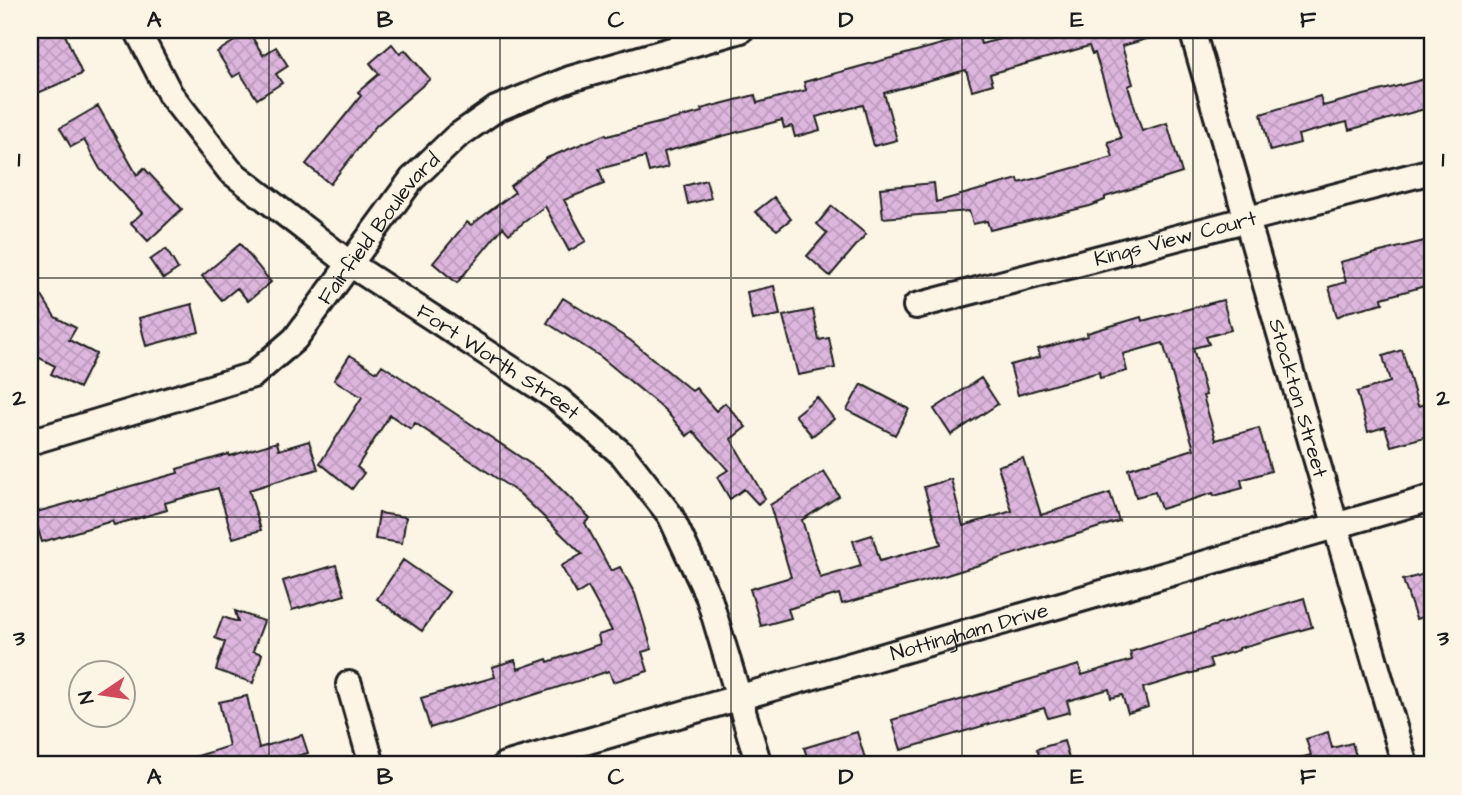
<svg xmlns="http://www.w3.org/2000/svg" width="1462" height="795" font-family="'Architects Daughter',sans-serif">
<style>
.building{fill:url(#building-cross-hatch);stroke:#1c1c1c;stroke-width:2}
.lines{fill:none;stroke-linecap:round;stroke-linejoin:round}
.street-casing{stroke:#1c1c1c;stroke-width:30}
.street{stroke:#fcf5e5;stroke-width:24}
.grid{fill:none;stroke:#1c1c1c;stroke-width:2;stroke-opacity:0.55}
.labels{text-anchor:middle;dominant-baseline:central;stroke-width:5;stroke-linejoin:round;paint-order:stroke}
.street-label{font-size:21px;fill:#1c1c1c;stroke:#fcf5e5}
.neatline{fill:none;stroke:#1c1c1c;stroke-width:2.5}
.grid-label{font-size:23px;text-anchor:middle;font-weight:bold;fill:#1c1c1c}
</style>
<defs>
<pattern id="building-cross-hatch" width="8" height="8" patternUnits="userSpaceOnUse" patternTransform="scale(1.75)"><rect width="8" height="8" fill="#ddb6de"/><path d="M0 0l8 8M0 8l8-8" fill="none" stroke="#bd9cbe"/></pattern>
</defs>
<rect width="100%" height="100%" fill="#fcf5e5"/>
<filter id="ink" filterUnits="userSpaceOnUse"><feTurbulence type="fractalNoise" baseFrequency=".0143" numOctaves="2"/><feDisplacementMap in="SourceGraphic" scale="14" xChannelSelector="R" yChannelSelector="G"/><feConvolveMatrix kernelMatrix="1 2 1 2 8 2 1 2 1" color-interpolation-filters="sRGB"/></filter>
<g filter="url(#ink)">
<!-- building -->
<path class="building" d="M 41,30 L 63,30 L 82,74 L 38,93 L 30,74 L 30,34 Z
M 1035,30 L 1157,30 L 1157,36 L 1122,46 L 1133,84 L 1128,86 L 1142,131 L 1167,123 L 1182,173 L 1105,197 L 1105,200 L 1090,206 L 990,230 L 987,221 L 973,224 L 969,211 L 883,218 L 880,188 L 934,183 L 936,202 L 1018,179 L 1019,183 L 1113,157 L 1108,142 L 1121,138 L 1095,53 L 1092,54 L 1089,46 L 990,74 L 993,84 L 972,90 L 966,70 L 884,93 L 897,140 L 874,146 L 863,105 L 816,117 L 820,130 L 795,137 L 792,126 L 784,128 L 782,120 L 664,152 L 668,167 L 649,172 L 645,157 L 599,169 L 604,184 L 564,200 L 586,241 L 569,251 L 545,206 L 509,234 L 503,227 L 457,283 L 433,263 L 467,222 L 471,225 L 515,192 L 510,186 L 547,158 L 606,134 L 607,136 L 702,112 L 701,109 L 755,95 L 757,103 L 806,90 L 804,82 L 978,34 L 981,44 Z
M 249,32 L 263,55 L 276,47 L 288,66 L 276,74 L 282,83 L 257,99 L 240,73 L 233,77 L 217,52 Z
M 392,44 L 400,54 L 405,50 L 430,79 L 376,126 L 330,184 L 306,164 L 361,96 L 358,92 L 379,74 L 370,63 Z
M 1432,77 L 1432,107 L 1349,130 L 1347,122 L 1298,135 L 1300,143 L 1270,151 L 1261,114 L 1320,96 L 1323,106 Z
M 98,106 L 137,175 L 144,168 L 182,209 L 148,241 L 131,223 L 142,213 L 100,169 L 84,140 L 71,147 L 60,128 Z
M 706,180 L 711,198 L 688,204 L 684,186 Z
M 774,197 L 791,219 L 777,230 L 755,212 Z
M 832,206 L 866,234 L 830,276 L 807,256 L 827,233 L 817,224 Z
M 1432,239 L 1432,284 L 1382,298 L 1383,303 L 1347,312 L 1337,317 L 1329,287 L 1346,282 L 1340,262 Z
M 240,244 L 271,282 L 248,301 L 237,288 L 222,300 L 202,276 Z
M 166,249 L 178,269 L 163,279 L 150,260 Z
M 30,277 L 55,317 L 76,328 L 69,340 L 96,354 L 79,388 L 51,374 L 55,366 L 30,353 Z
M 774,286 L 780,315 L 752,320 L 747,292 Z
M 563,298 L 630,340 L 692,391 L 696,388 L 716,411 L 725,403 L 746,427 L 731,439 L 765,498 L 758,504 L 744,489 L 730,499 L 717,477 L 728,470 L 693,431 L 687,436 L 666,411 L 601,357 L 547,323 Z
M 1223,300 L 1231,330 L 1206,337 L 1209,344 L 1193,348 L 1206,395 L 1203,396 L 1216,440 L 1259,428 L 1271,471 L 1241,480 L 1243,488 L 1214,496 L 1213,493 L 1161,509 L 1155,492 L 1136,497 L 1128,469 L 1194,449 L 1163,343 L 1123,354 L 1127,371 L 1100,378 L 1099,372 L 1018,395 L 1010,365 L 1040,357 L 1038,349 L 1088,336 L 1087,333 L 1141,317 L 1142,321 Z
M 192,304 L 199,332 L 146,346 L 139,318 Z
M 813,310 L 819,340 L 829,338 L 835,368 L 798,375 L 783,316 Z
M 1402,350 L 1418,406 L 1432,402 L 1432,435 L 1391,446 L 1385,427 L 1368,432 L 1357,392 L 1390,382 L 1383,356 Z
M 350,355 L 377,372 L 382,365 L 468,422 L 547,475 L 590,518 L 585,523 L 611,571 L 620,567 L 635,594 L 652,649 L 642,652 L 648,671 L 613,682 L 609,671 L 430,728 L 421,698 L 495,677 L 492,667 L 515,660 L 518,669 L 547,659 L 548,662 L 600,644 L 598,635 L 612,631 L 588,587 L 577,594 L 561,566 L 582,554 L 520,494 L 415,423 L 411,429 L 390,415 L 357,467 L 364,473 L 352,489 L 320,463 L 362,397 L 334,380 Z
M 981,378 L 998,404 L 951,435 L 934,409 Z
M 861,384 L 909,409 L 895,435 L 847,410 Z
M 817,397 L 834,419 L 812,436 L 795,415 Z
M 309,441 L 318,469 L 249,490 L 261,530 L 233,538 L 218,488 L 165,503 L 167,510 L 114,525 L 112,521 L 42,542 L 33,513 L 178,473 L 177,469 L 229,454 L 230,456 L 277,442 L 279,450 Z
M 1023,458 L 1041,515 L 1110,493 L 1119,521 L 947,575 L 842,604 L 839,594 L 788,609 L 791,618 L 761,626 L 750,589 L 791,577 L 770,505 L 824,472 L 839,496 L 802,520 L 820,578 L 861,566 L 853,541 L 872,535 L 880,561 L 941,544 L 924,487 L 951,479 L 963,526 L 1012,511 L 998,466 Z
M 379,513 L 406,517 L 402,543 L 375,539 Z
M 403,560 L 449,592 L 422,631 L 377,599 Z
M 336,565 L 345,595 L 292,610 L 283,581 Z
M 1432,572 L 1432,614 L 1416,619 L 1403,580 Z
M 1304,598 L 1312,627 L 1239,648 L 1239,650 L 1209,659 L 1212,667 L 1143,688 L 1148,707 L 1128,713 L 1122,695 L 1111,698 L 1109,689 L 1067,701 L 1070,712 L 1048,718 L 1044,708 L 901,750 L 892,720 L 1079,665 L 1082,675 L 1132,660 L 1130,652 Z
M 235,611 L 264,621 L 253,651 L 262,654 L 253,683 L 216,670 L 225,642 L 215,638 L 223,617 L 238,622 Z
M 247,696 L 259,748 L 302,735 L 308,753 L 297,756 L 300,765 L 182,765 L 182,761 L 229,746 L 219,702 Z
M 857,732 L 867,765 L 810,765 L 804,748 Z
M 1328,732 L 1332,748 L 1352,743 L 1359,765 L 1294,765 L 1293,760 L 1311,755 L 1306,739 Z
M 1064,741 L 1071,765 L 1042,765 L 1037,749 Z"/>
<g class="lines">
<defs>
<g id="street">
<path id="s1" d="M 137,30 L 170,94 L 230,171 L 350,264 L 559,400 L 623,455 L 670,515 L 709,598 L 759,765"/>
<path id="s2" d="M 1192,30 L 1405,765"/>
<path id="s3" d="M 916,306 L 1432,171"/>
<path id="s4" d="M 30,442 L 253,375 L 295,339 L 412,179 L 456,137 L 496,109 L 570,79 L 741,30"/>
<path d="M 349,684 L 372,765"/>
<path id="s5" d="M 505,765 L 1432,498"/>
</g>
</defs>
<!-- street casing -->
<use href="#street" class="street-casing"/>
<!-- street -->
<use href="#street" class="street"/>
</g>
</g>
<!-- grid -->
<path class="grid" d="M 269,30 L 269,765M 500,30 L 500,765M 731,30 L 731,765M 962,30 L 962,765M 1193,30 L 1193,765M 30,278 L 1432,278M 30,517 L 1432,517"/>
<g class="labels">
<!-- street labels -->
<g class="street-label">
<text stroke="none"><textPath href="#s4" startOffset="427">Fairfield Boulevard</textPath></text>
<text stroke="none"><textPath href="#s3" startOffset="268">Kings View Court</textPath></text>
<text stroke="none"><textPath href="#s1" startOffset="499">Fort Worth Street</textPath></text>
<text stroke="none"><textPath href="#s2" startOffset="383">Stockton Street</textPath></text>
<text stroke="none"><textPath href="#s5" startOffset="483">Nottingham Drive</textPath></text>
</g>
</g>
<!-- margin -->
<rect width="1462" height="795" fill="none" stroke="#fcf5e5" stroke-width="77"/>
<!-- north arrow -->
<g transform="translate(102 694) rotate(257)"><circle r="33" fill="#fcf5e5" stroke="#a29e95" stroke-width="2"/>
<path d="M0-5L12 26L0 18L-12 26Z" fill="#d1495b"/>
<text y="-10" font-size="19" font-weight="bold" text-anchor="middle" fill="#1c1c1c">N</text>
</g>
<rect x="38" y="38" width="1386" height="718" class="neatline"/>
<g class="grid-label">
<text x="154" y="27">A</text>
<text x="385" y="27">B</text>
<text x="616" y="27">C</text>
<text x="846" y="27">D</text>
<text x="1077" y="27">E</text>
<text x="1308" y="27">F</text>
<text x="19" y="166">1</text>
<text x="1443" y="166">1</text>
<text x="19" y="405">2</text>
<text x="1443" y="405">2</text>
<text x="19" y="645">3</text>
<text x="1443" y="645">3</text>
<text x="154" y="784">A</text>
<text x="385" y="784">B</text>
<text x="616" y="784">C</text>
<text x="846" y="784">D</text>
<text x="1077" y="784">E</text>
<text x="1308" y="784">F</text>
</g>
</svg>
